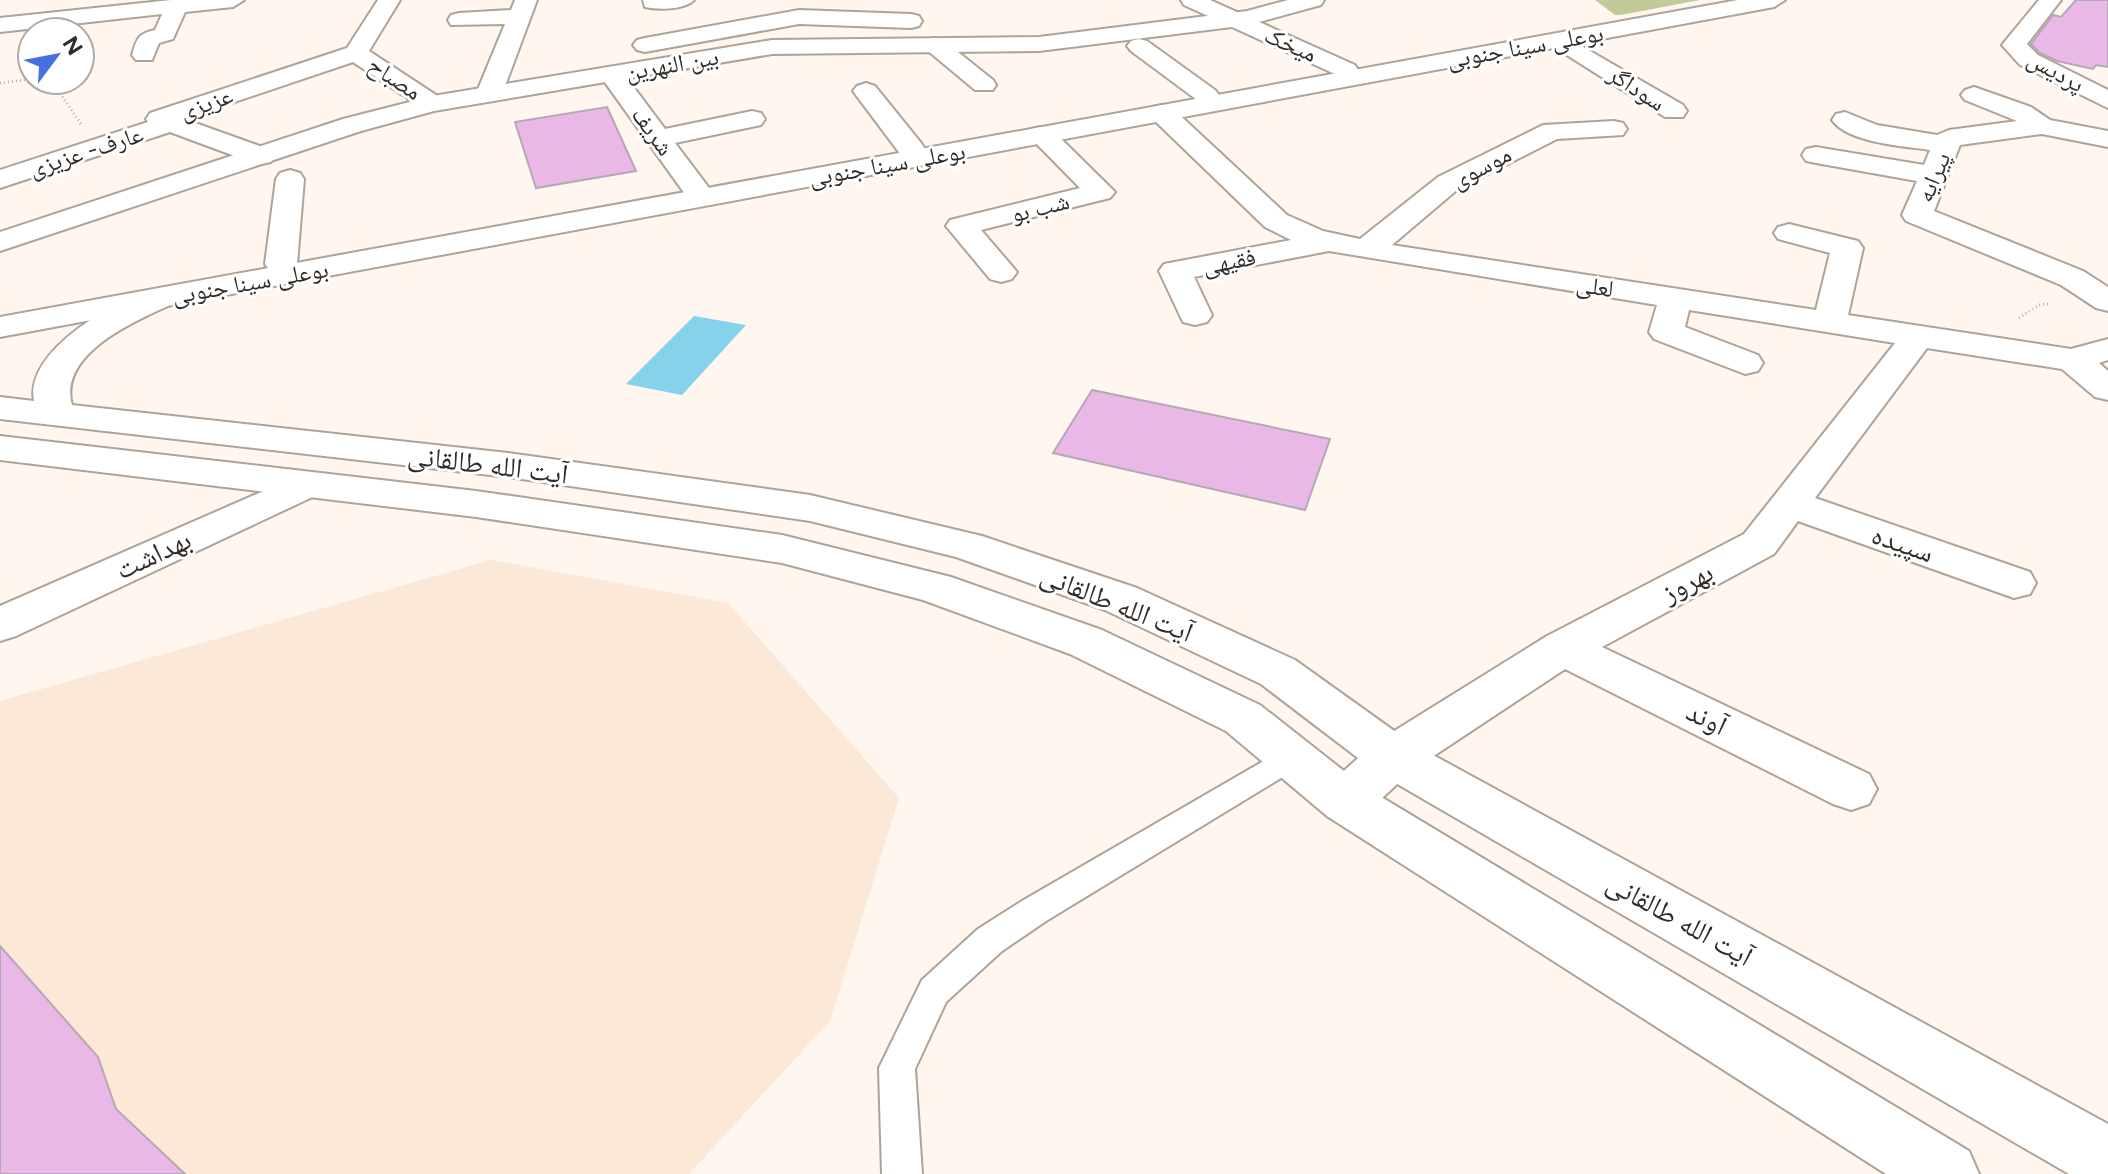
<svg xmlns="http://www.w3.org/2000/svg" width="2108" height="1174" font-family="Figtree,'Noto Naskh Arabic',sans-serif">
<style>
.built{fill:#fbe8d7}
.green{fill:#c1ca98}
.water{fill:#85d2ea}
.building{fill:#e9b8e7;stroke:#b4a8b4;stroke-width:2}
.lines{fill:none;stroke-linecap:round;stroke-linejoin:round}
.service-casing{stroke:#afa398;stroke-width:4}
.minor-casing{stroke:#afa398;stroke-width:4}
.tertiary-casing{stroke:#afa398;stroke-width:4}
.secondary-casing{stroke:#afa398;stroke-width:4}
.primary-casing{stroke:#afa398;stroke-width:4}
.path{stroke:#b9b2ac;stroke-width:3;stroke-dasharray:1 3;stroke-linecap:butt}
.service{fill:#fff;fill-rule:evenodd}
.minor{fill:#fff;fill-rule:evenodd}
.tertiary{fill:#fff;fill-rule:evenodd}
.secondary{fill:#fff;fill-rule:evenodd}
.primary{fill:#fff;fill-rule:evenodd}
.labels{text-anchor:middle;dominant-baseline:central;stroke-width:6;stroke-linejoin:round;paint-order:stroke}
.far-street-label{font-size:24px;fill:#312c28;stroke:#fff}
.street-label{font-size:28px;fill:#312c28;stroke:#fff}
</style>
<rect width="100%" height="100%" fill="#fef6ef"/>
<!-- built -->
<path class="built" d="M 491,560 L 728,603 L 899,798 L 830,1021 L 689,1174 L 0,1174 L 0,701 Z"/>
<!-- green -->
<path class="green" d="M 1595,0 L 1700,0 L 1621,15 L 1615,15 Z"/>
<!-- water -->
<path class="water" d="M 694,316 L 746,325 L 682,395 L 626,384 Z"/>
<!-- building -->
<path class="building" d="M 2076,0 L 2108,0 L 2108,67 L 2096,65 L 2093,69 L 2057,61 L 2040,53 L 2031,44 L 2053,15 L 2061,17 Z
M 607,107 L 636,171 L 536,188 L 515,122 Z
M 1092,390 L 1330,439 L 1305,510 L 1053,453 Z
M 0,946 L 98,1057 L 116,1109 L 185,1174 L 0,1174 Z"/>
<g class="lines">
<defs>
<path id="service" d="M 1293,744 L 1304,748 L 1308,756 L 1304,764 L 1046,921 L 1002,951 L 946,1002 L 915,1069 L 922,1174 L 882,1174 L 879,1068 L 922,980 L 978,929 L 1022,901 Z"/>
<path id="minor" d="M 171,0 L 244,0 L 233,7 L 185,12 L 173,39 L 159,43 L 152,60 L 136,60 L 132,55 C 137,38 138,34 155,30 L 162,14 L 0,32 L 0,18 Z
M 378,0 L 400,0 L 369,51 L 442,99 L 446,104 L 442,109 L 424,109 L 353,62 L 184,119 L 271,150 L 275,156 L 271,162 L 261,164 L 251,162 L 170,132 L 0,188 L 0,170 L 148,122 L 146,119 L 150,113 L 347,48 Z
M 515,0 L 537,0 L 502,94 L 498,99 L 480,99 L 476,94 L 505,24 L 451,25 L 448,20 L 451,15 L 459,13 L 511,10 Z
M 643,0 L 694,0 C 684,10 659,10 645,7 Z
M 1181,0 L 1210,0 L 1355,65 L 1358,70 L 1355,75 L 1337,75 L 1184,5 Z
M 2039,0 L 2061,0 L 2027,44 L 2038,55 L 2108,90 L 2108,108 L 2020,65 L 2002,45 Z
M 799,10 L 911,14 L 919,16 L 922,21 L 919,26 L 911,28 L 799,24 L 645,52 L 637,50 L 633,45 L 637,40 L 645,38 Z
M 1559,33 L 1683,105 L 1687,111 L 1683,117 L 1665,117 L 1551,45 L 1547,40 L 1551,35 Z
M 935,38 L 943,40 L 993,80 L 996,85 L 993,90 L 975,90 L 927,50 L 923,45 L 927,40 Z
M 1139,39 L 1147,41 L 1215,90 L 1219,95 L 1215,100 L 1197,100 L 1131,51 L 1127,46 L 1131,41 Z
M 611,67 L 620,69 L 665,129 L 752,111 L 761,113 L 765,119 L 761,125 L 675,143 L 709,188 L 705,194 L 695,197 L 685,194 L 599,74 L 602,69 Z
M 866,83 L 875,86 L 921,143 L 925,149 L 921,155 L 911,157 L 901,155 L 853,91 L 857,86 Z
M 1974,87 L 2031,107 L 2050,120 L 2108,131 L 2108,147 L 2042,134 L 1960,145 L 1934,211 L 2083,271 L 2108,287 L 2108,311 L 2096,308 L 2061,285 L 1906,221 L 1902,215 L 1917,181 L 1816,163 L 1806,161 L 1802,155 L 1806,149 L 1816,147 L 1924,165 L 1930,150 C 1904,146 1848,143 1832,120 L 1836,114 L 1845,112 L 1877,125 L 1937,135 L 1949,130 L 2017,121 L 1965,100 L 1961,95 L 1965,90 Z
M 1162,105 L 1171,107 L 1287,215 L 1323,231 L 1360,239 L 1438,177 L 1543,125 L 1614,121 L 1623,123 L 1627,129 L 1623,135 L 1557,139 L 1458,189 L 1392,245 L 1816,310 L 1830,253 L 1778,239 L 1774,233 L 1778,227 L 1789,224 L 1858,241 L 1863,248 L 1848,315 L 2071,349 L 2108,339 L 2108,360 L 2099,363 L 2108,371 L 2108,400 L 2095,397 L 2062,369 L 1927,348 L 1815,498 L 2030,572 L 2036,583 L 2030,594 L 2014,598 L 1798,521 L 1774,554 L 1602,647 L 1869,774 L 1877,789 L 1869,804 L 1851,810 L 1833,804 L 1565,669 L 1411,771 L 1363,816 L 1345,822 L 1327,816 L 1319,801 L 1327,786 L 1375,743 L 1547,636 L 1744,534 L 1895,343 L 1689,310 L 1685,327 L 1758,355 L 1763,363 L 1758,371 L 1745,374 L 1654,339 L 1649,332 L 1657,305 L 1329,251 L 1194,277 L 1212,315 L 1207,322 L 1195,325 L 1183,322 L 1159,271 L 1164,264 L 1291,240 L 1265,227 L 1153,119 L 1149,113 L 1153,107 Z
M 1041,127 L 1051,129 L 1115,192 L 1110,198 L 981,230 L 1017,272 L 1012,279 L 1001,282 L 990,279 L 946,226 L 950,220 L 1080,188 L 1028,135 L 1031,129 Z
M 290,170 L 300,173 L 304,179 L 297,264 L 292,271 L 281,274 L 270,271 L 265,264 L 276,179 L 280,173 Z"/>
<path id="tertiary" d="M 1288,0 L 1324,0 L 1321,5 L 1248,25 L 1039,51 L 772,54 L 434,111 L 361,131 L 0,251 L 0,232 L 343,119 L 433,96 L 772,40 L 1039,37 L 1247,11 Z
M 307,472 L 321,475 L 327,484 L 321,493 L 16,636 L 0,641 L 0,606 Z"/>
<path id="secondary" d="M 156,289 L 168,292 L 173,299 L 168,306 C 132,322 58,355 72,405 L 508,453 L 810,495 L 982,536 L 1137,588 L 1295,660 L 1411,743 L 2108,1124 L 2108,1174 L 2069,1174 L 1375,771 L 1261,684 L 1105,610 L 956,557 L 810,521 L 508,477 L 0,419 L 0,397 L 34,401 C 24,351 116,299 156,289 Z
M 0,436 L 476,491 L 782,535 L 951,577 L 1102,630 L 1260,705 L 1363,786 L 1969,1151 L 1979,1174 L 1886,1174 L 1327,816 L 1226,731 L 1070,654 L 923,600 L 782,563 L 476,517 L 0,460 Z"/>
<path id="primary" d="M 1738,0 L 1785,0 L 1774,7 L 0,337 L 0,317 Z"/>
</defs>
<!-- service casing -->
<use href="#service" class="service-casing"/>
<!-- minor casing -->
<use href="#minor" class="minor-casing"/>
<!-- tertiary casing -->
<use href="#tertiary" class="tertiary-casing"/>
<!-- secondary casing -->
<use href="#secondary" class="secondary-casing"/>
<!-- primary casing -->
<use href="#primary" class="primary-casing"/>
<!-- path -->
<path class="path" d="M 51,80 L 81,124
M 0,83 L 32,79
M 2019,318 L 2039,305 L 2049,304"/>
<!-- service -->
<use href="#service" class="service"/>
<!-- minor -->
<use href="#minor" class="minor"/>
<!-- tertiary -->
<use href="#tertiary" class="tertiary"/>
<!-- secondary -->
<use href="#secondary" class="secondary"/>
<!-- primary -->
<use href="#primary" class="primary"/>
</g>
<g class="labels">
<!-- far-street labels -->
<g class="far-street-label">
<text transform="translate(1291 44) rotate(24)">میخک</text>
<text transform="translate(1525 46) rotate(-10)">بوعلی سینا جنوبی</text>
<text transform="translate(672 64) rotate(-10)">بین النهرین</text>
<text transform="translate(2056 71) rotate(29)">پردیس</text>
<text transform="translate(395 78) rotate(33)">مصباح</text>
<text transform="translate(1637 88) rotate(33)">سوداگر</text>
<text transform="translate(206 103) rotate(-19)">عزیزی</text>
<text transform="translate(653 131) rotate(54)">شریف</text>
<text transform="translate(86 151) rotate(-18)">عارف- عزیزی</text>
<text transform="translate(887 164) rotate(-10)">بوعلی سینا جنوبی</text>
<text transform="translate(1481 167) rotate(-28)">موسوی</text>
<text transform="translate(1933 177) rotate(-67)">پیرایه</text>
<text transform="translate(1040 207) rotate(-14)">شب بو</text>
<text transform="translate(1229 261) rotate(-11)">فقیهی</text>
<text transform="translate(250 282) rotate(-10)">بوعلی سینا جنوبی</text>
<text transform="translate(1595 286) rotate(9)">لعلی</text>
</g>
<!-- street labels -->
<g class="street-label">
<text transform="translate(488 464) rotate(7)">آیت الله طالقانی</text>
<text transform="translate(1903 543) rotate(19)">سپیده</text>
<text transform="translate(153 554) rotate(-25)">بهداشت</text>
<text transform="translate(1687 582) rotate(-28)">بهروز</text>
<text transform="translate(1117 603) rotate(22)">آیت الله طالقانی</text>
<text transform="translate(1707 718) rotate(26)">آوند</text>
<text transform="translate(1680 919) rotate(29)">آیت الله طالقانی</text>
</g>
</g>
<!-- north arrow -->
<g transform="translate(56 56) rotate(58)"><circle r="38" fill="#ffffff" stroke="#adaba9" stroke-width="2"/>
<path d="M0-6L14 30L0 20L-14 30Z" fill="#4470e2"/>
<text y="-12" font-size="22" font-weight="bold" text-anchor="middle" fill="#312c28">N</text>
</g>
</svg>
